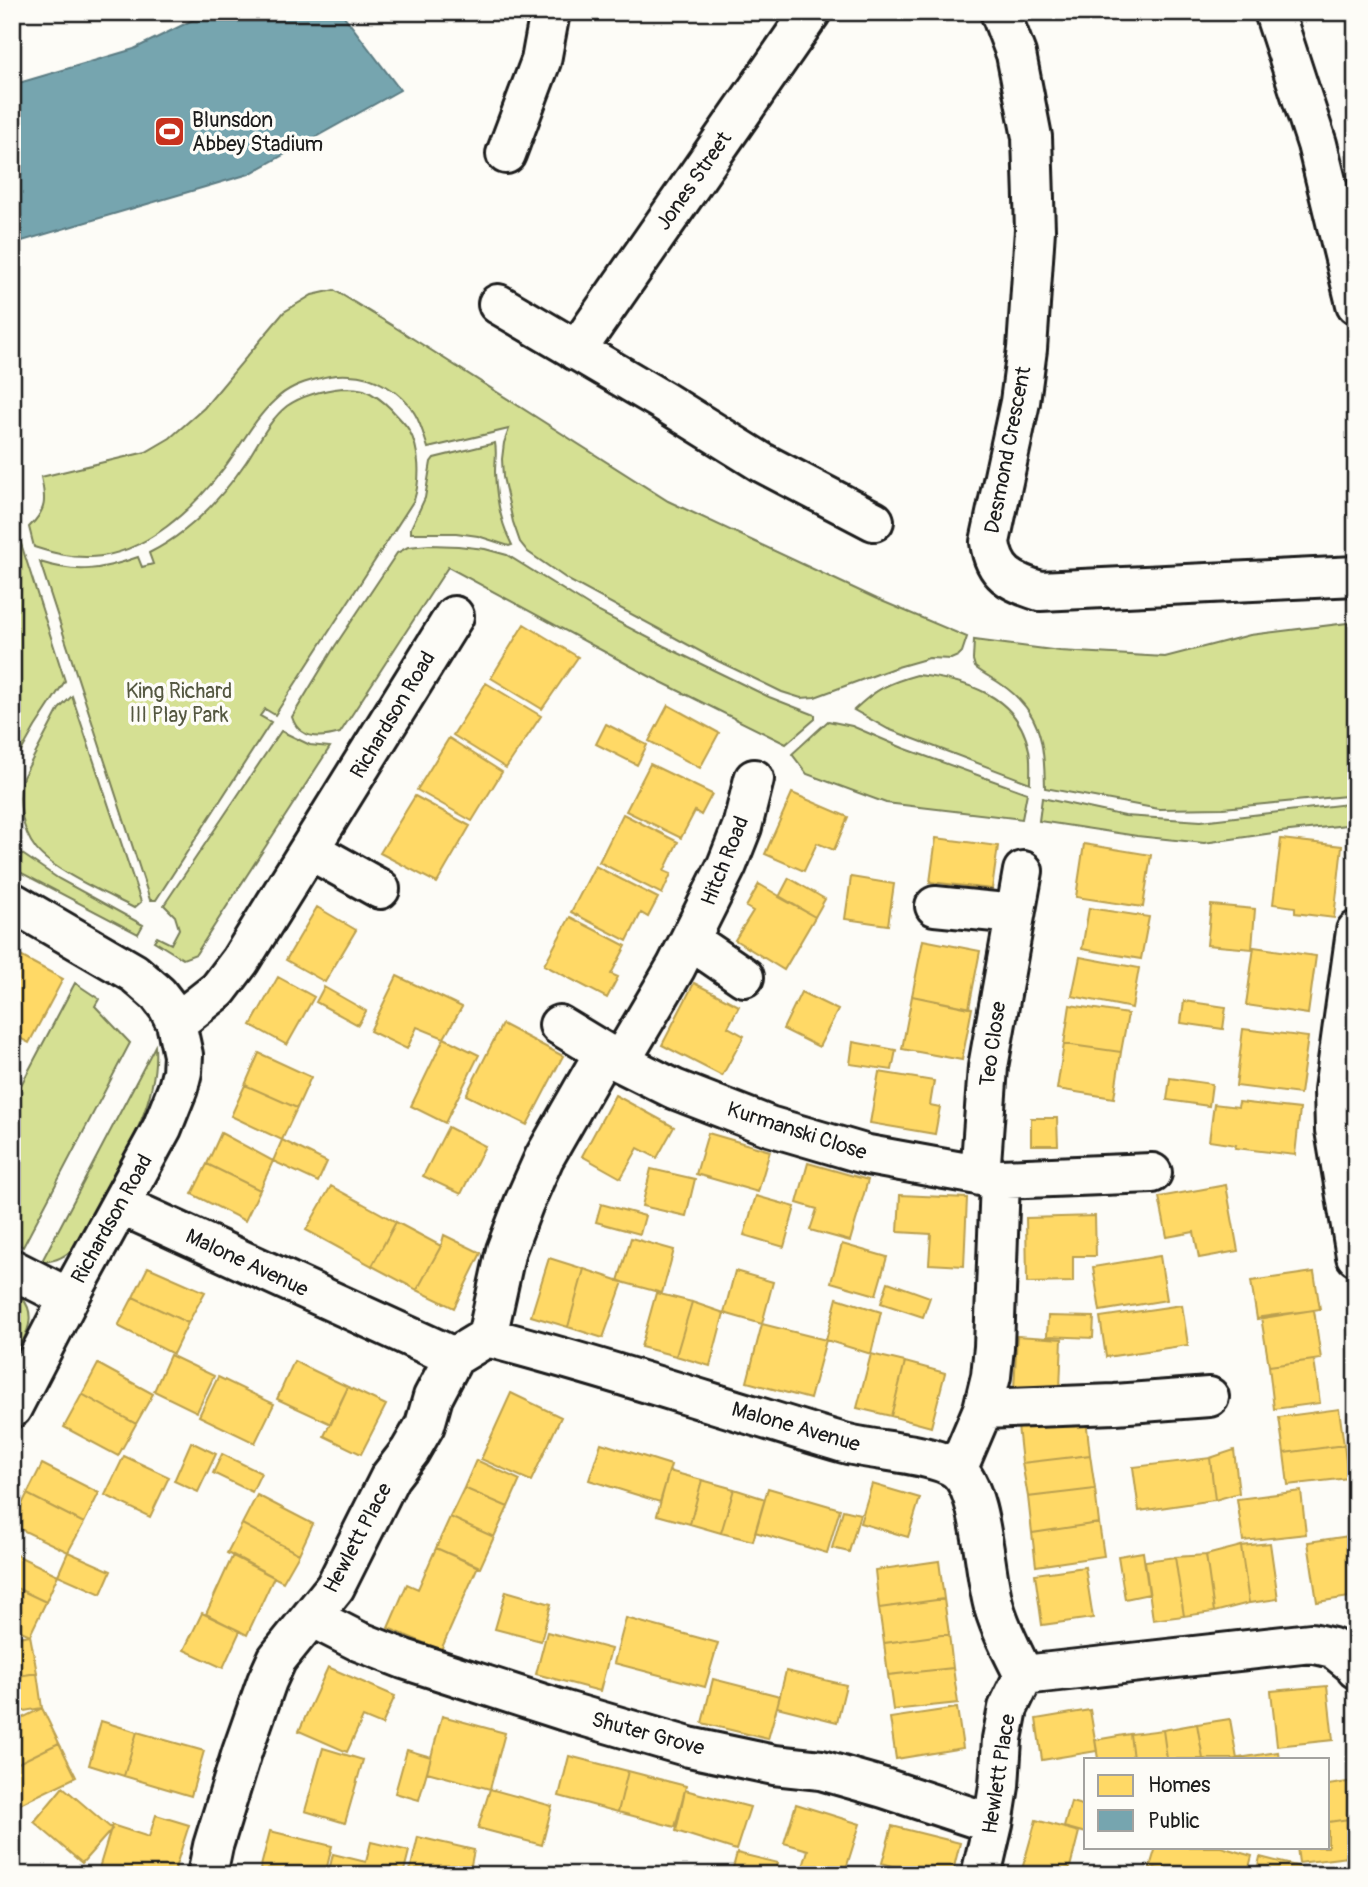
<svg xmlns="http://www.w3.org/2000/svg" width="1368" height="1887" font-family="Pangolin,sans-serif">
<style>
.green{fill:#d5e093;stroke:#787e58;stroke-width:2}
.homes{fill:#ffd966;stroke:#bba050;stroke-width:2}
.public{fill:#76a5af;stroke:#5b7c83;stroke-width:2}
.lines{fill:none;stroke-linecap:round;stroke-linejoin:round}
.street-casing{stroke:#1c1c1c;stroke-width:44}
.street{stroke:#fdfcf7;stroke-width:38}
.labels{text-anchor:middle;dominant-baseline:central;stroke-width:7;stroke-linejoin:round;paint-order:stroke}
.poi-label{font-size:21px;fill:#1c1c1c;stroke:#fdfcf7;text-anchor:start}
.street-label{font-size:21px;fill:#1c1c1c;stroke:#fdfcf7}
.park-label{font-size:21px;fill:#545740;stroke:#fdfcf7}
</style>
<rect width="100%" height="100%" fill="#fdfcf7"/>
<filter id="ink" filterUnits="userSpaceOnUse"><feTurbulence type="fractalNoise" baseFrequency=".0143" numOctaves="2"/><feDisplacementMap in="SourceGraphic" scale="14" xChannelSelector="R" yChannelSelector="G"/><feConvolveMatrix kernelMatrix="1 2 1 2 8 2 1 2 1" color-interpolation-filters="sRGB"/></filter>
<g filter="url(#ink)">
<!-- green -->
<path class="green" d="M 334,290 L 393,326 L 668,501 L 877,599 L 967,637 L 962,652 L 958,656 L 951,659 L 929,658 L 894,668 L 815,697 L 801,698 L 782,692 L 718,661 L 570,581 L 528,552 L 520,542 L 513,522 L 503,477 L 502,459 L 504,443 L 509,429 L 428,448 C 424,436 421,424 415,414 C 403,392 373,375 349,375 C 338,374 327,376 317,379 C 301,383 287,388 275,400 C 254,419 241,446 224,468 C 194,508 145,555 91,557 C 71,558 53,553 34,547 L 29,527 C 47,510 46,500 41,477 L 146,452 L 170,438 L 204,408 L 284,312 L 312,295 Z
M 343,388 C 350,388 357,388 364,390 C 374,394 384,402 391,409 C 397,416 405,423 409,430 C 420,450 421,479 414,500 L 275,715 L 265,709 L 260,716 L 271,722 L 156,900 L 150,900 L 40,562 C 77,574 102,570 138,557 L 142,567 L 153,564 L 149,553 C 189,533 221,499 246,462 C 258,444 269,420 287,406 C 303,395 324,390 343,388 Z
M 495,443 C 497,452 495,462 495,472 C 496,497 500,522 512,545 L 509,546 L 478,536 L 456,533 L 411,533 L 411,528 L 425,498 L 431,462 L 434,458 Z
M 16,528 L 65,681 L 35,727 L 22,750 L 12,760 L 12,529 Z
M 429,545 L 458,546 L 485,549 L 507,555 L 599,612 L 664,646 L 769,697 L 815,715 L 815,719 L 786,744 L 649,676 L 448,567 L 340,733 C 320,739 299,740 292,717 L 335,646 L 397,553 L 408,547 Z
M 1356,622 L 1356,795 L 1223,808 L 1159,809 L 1045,788 C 1044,741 1041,710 998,682 C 990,677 982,673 975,667 L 973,660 L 974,640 L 1060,651 L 1165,657 L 1250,635 Z
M 917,675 C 966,680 1018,695 1029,750 C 1031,761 1030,772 1030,783 L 888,729 L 854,710 C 876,689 888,683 917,675 Z
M 72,696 L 141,902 L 134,908 C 109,895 53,871 36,849 C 21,830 17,799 23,777 L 59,709 Z
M 828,721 L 852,726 L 903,748 L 1027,793 L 1022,819 L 886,803 L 807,774 L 792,754 Z
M 281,731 L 310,745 L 330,747 L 196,954 L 183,959 L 154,941 L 157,937 L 171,944 L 179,929 L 175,916 L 164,905 Z
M 1042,798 L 1125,816 L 1201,821 L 1356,803 L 1356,824 L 1280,832 L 1204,843 L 1137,836 L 1039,821 Z
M 12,847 L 59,879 L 143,925 L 138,934 L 12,868 Z
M 75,983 L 99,999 L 95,1006 L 130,1043 L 23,1247 L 12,1241 L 12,1102 Z
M 155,1046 C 159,1101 125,1156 99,1203 C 92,1216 86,1234 76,1246 C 68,1255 54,1263 42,1261 Z
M 22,1298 C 40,1318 22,1342 12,1362 L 12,1316 Z"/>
<!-- homes -->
<path class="homes" d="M 524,624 L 578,657 L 542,709 L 491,678 Z
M 486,683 L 541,716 L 506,768 L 453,735 Z
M 668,705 L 719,733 L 700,768 L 649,741 Z
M 606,724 L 647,745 L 637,765 L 596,744 Z
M 449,738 L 502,772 L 472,821 L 417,790 Z
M 650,764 L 712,794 L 701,815 L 695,811 L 681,838 L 626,811 Z
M 792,793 L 848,817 L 834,850 L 817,843 L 804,871 L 765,854 Z
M 415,796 L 470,826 L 437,883 L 380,853 Z
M 623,814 L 678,842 L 664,871 L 671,874 L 662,894 L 599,862 Z
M 936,838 L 998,846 L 992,889 L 930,882 Z
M 1281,839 L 1342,846 L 1334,918 L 1295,913 L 1295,907 L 1273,904 Z
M 1084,844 L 1151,855 L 1143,907 L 1076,897 Z
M 595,866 L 658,898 L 648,917 L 641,913 L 627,941 L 571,912 Z
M 851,877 L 894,884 L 888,925 L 845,919 Z
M 789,878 L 825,899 L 815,917 L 779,897 Z
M 759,884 L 815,917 L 784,970 L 735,940 L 753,911 L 746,907 Z
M 1211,905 L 1255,909 L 1252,949 L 1207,945 Z
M 317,907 L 356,930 L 325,982 L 286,960 Z
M 1089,908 L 1149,917 L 1141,959 L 1082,949 Z
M 570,917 L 626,946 L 611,974 L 618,977 L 607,998 L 544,965 Z
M 923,940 L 980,951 L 969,1008 L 912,996 Z
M 1254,947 L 1316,956 L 1308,1014 L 1246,1005 Z
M 13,952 L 63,979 L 29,1043 L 12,1034 Z
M 1080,957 L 1139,968 L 1132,1008 L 1072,996 Z
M 397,976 L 462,1007 L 444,1038 L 417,1027 L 407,1049 L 370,1031 Z
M 278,977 L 314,997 L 287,1045 L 251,1025 Z
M 694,983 L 739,1006 L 728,1027 L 744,1036 L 722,1076 L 662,1045 Z
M 324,987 L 366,1011 L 358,1025 L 316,1002 Z
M 801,992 L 838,1010 L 819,1047 L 783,1029 Z
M 912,996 L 972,1008 L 962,1060 L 902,1049 Z
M 1184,1001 L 1226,1007 L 1223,1029 L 1181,1023 Z
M 1070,1005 L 1128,1014 L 1121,1052 L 1064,1044 Z
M 502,1024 L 563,1056 L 527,1125 L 466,1095 Z
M 1243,1029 L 1308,1037 L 1300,1094 L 1236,1086 Z
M 444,1038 L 479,1055 L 445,1123 L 411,1106 Z
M 853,1042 L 896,1050 L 892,1070 L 850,1064 Z
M 1064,1044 L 1121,1052 L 1114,1098 L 1057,1089 Z
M 259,1053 L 311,1077 L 297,1108 L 245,1085 Z
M 879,1072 L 934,1081 L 930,1105 L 940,1107 L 935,1134 L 870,1123 Z
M 1170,1078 L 1212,1084 L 1209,1106 L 1167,1100 Z
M 245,1085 L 297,1108 L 282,1140 L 231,1116 Z
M 615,1095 L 674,1127 L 657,1158 L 638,1148 L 621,1178 L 582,1156 Z
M 1239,1102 L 1300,1109 L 1295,1155 L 1235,1148 L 1236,1145 L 1209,1141 L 1214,1104 L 1238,1107 Z
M 1031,1118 L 1057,1118 L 1058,1145 L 1031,1145 Z
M 448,1127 L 485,1146 L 461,1194 L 423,1176 Z
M 221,1133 L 273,1161 L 260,1190 L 207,1164 Z
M 708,1133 L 770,1151 L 758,1192 L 696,1174 Z
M 282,1140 L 327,1162 L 318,1182 L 273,1161 Z
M 808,1163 L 868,1180 L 850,1241 L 810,1230 L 817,1209 L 797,1203 Z
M 207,1164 L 260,1190 L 245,1221 L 192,1194 Z
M 651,1169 L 695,1179 L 686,1216 L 642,1206 Z
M 1226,1185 L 1238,1251 L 1199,1258 L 1194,1232 L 1167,1237 L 1159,1197 Z
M 331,1186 L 396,1222 L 372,1266 L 306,1230 Z
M 900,1195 L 967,1198 L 964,1266 L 929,1264 L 931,1234 L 898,1232 Z
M 756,1196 L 795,1207 L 784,1247 L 744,1235 Z
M 601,1204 L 645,1216 L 640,1234 L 596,1222 Z
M 1095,1216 L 1096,1256 L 1073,1256 L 1073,1282 L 1027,1283 L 1026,1218 Z
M 396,1222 L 441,1246 L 417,1290 L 372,1266 Z
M 444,1235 L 481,1253 L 454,1308 L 417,1290 L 441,1246 Z
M 631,1238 L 674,1250 L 662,1293 L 618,1281 Z
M 842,1244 L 887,1257 L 876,1295 L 831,1282 Z
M 1160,1256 L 1167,1300 L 1100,1311 L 1093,1267 Z
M 549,1258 L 584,1269 L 568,1327 L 531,1316 Z
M 148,1267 L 205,1292 L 188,1323 L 133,1297 Z
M 584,1269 L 623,1282 L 603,1338 L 568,1327 Z
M 735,1271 L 773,1282 L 762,1324 L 724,1313 Z
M 1314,1272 L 1320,1309 L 1257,1319 L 1251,1281 Z
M 888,1282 L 930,1297 L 923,1317 L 881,1303 Z
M 656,1293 L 692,1302 L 676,1356 L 641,1347 Z
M 133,1297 L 188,1323 L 173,1354 L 118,1326 Z
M 837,1298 L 881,1312 L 871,1354 L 826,1340 Z
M 692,1302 L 724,1313 L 710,1366 L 676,1356 Z
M 1182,1305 L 1188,1345 L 1106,1357 L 1100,1317 Z
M 1314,1310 L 1321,1359 L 1269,1366 L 1261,1317 Z
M 1048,1316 L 1094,1317 L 1093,1338 L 1047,1336 Z
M 762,1324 L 826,1340 L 810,1399 L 747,1382 Z
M 1017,1336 L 1062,1339 L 1060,1389 L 1014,1388 Z
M 871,1354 L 905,1362 L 891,1416 L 857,1408 Z
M 170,1355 L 214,1376 L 197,1412 L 154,1391 Z
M 1314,1360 L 1320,1403 L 1274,1409 L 1269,1366 Z
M 294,1361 L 348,1387 L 331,1424 L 277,1399 Z
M 905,1362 L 945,1373 L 931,1427 L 891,1416 Z
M 98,1364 L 153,1394 L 136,1424 L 82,1394 Z
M 218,1377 L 274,1404 L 255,1443 L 199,1416 Z
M 348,1387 L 386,1405 L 361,1454 L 324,1436 Z
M 511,1393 L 561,1417 L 531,1481 L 481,1459 Z
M 82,1394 L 136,1424 L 118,1456 L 64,1427 Z
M 1339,1409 L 1344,1445 L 1284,1453 L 1279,1417 Z
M 1086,1418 L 1090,1455 L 1022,1463 L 1018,1426 Z
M 191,1442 L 216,1454 L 198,1492 L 174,1481 Z
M 601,1443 L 671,1465 L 660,1502 L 589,1480 Z
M 1344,1445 L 1348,1478 L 1288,1485 L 1284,1453 Z
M 1234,1450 L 1239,1493 L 1215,1500 L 1210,1458 Z
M 222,1454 L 261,1473 L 252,1492 L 213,1473 Z
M 1090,1455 L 1095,1489 L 1028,1497 L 1022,1463 Z
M 124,1456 L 169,1477 L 150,1517 L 105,1495 Z
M 1210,1458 L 1215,1500 L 1139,1511 L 1133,1467 Z
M 476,1460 L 520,1480 L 508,1507 L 464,1488 Z
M 42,1464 L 99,1493 L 84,1523 L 27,1494 Z
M 669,1471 L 702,1480 L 690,1524 L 657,1515 Z
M 702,1480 L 734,1489 L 721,1533 L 690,1524 Z
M 872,1484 L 920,1498 L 908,1537 L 860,1523 Z
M 464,1488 L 508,1507 L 494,1537 L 450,1517 Z
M 768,1488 L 840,1509 L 827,1553 L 755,1532 Z
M 734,1489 L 765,1499 L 753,1541 L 721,1533 Z
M 1095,1489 L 1099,1523 L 1032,1533 L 1028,1497 Z
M 1301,1491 L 1306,1534 L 1243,1541 L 1237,1499 Z
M 27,1494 L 84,1523 L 68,1552 L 12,1525 Z
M 257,1495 L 313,1524 L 299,1554 L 242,1524 Z
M 843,1510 L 860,1514 L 849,1552 L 832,1548 Z
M 450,1517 L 494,1537 L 480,1568 L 436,1548 Z
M 1099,1523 L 1104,1556 L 1036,1566 L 1032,1533 Z
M 242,1524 L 299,1554 L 283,1582 L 227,1553 Z
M 1356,1535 L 1356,1596 L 1317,1602 L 1308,1542 Z
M 1270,1543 L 1278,1599 L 1249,1603 L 1241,1546 Z
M 1241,1546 L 1249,1603 L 1214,1612 L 1206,1555 Z
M 436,1548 L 478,1566 L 441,1650 L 388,1628 L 407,1584 L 418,1589 Z
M 68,1552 L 111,1571 L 101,1594 L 58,1575 Z
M 1143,1552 L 1149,1594 L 1125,1599 L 1118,1556 Z
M 12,1553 L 58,1575 L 46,1602 L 12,1586 Z
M 233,1555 L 274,1577 L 247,1635 L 206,1614 Z
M 1206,1555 L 1214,1612 L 1184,1616 L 1175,1557 Z
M 1175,1557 L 1184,1616 L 1153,1620 L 1145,1561 Z
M 939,1561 L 944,1599 L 879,1608 L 875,1570 Z
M 1085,1567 L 1093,1618 L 1042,1625 L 1035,1574 Z
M 12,1586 L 46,1602 L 30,1635 L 12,1627 Z
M 506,1591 L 551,1604 L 541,1641 L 495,1629 Z
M 944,1599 L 949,1634 L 884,1643 L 879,1608 Z
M 202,1613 L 240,1631 L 223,1668 L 184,1650 Z
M 626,1618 L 718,1643 L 705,1687 L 614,1663 Z
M 547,1632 L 611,1649 L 600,1691 L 536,1674 Z
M 949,1634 L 953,1668 L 888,1675 L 884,1643 Z
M 30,1635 L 37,1673 L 12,1677 L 12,1638 Z
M 328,1667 L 395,1696 L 382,1725 L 363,1717 L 347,1752 L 299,1731 Z
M 953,1668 L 958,1703 L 893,1710 L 888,1675 Z
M 786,1671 L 846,1685 L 837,1722 L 777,1707 Z
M 37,1673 L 42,1708 L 12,1713 L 12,1677 Z
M 713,1679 L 780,1696 L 768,1739 L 702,1723 Z
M 1327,1686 L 1333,1740 L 1277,1746 L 1271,1691 Z
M 42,1708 L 59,1743 L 12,1766 L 12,1723 Z
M 957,1708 L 963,1748 L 896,1759 L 890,1718 Z
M 1090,1710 L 1097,1751 L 1042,1760 L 1036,1719 Z
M 442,1716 L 505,1733 L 490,1789 L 427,1772 Z
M 1230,1719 L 1237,1759 L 1203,1759 L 1197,1724 Z
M 101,1721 L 137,1732 L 124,1776 L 89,1765 Z
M 1197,1724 L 1203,1759 L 1167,1759 L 1163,1730 Z
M 1163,1730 L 1167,1759 L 1133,1759 L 1130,1734 Z
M 137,1732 L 204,1751 L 191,1796 L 124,1776 Z
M 1130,1734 L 1133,1759 L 1098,1759 L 1095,1740 Z
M 59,1743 L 76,1777 L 16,1806 L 12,1798 L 12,1766 Z
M 323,1748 L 363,1760 L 345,1823 L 305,1811 Z
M 407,1750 L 431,1757 L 419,1800 L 395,1793 Z
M 1278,1752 L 1279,1759 L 1238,1759 L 1238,1758 Z
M 569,1756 L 628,1771 L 618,1812 L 559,1796 Z
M 628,1771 L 686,1786 L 675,1827 L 618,1812 Z
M 1354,1781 L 1356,1818 L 1328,1822 L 1328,1785 Z
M 63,1787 L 112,1829 L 82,1863 L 34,1822 Z
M 490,1789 L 552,1806 L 542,1845 L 478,1828 Z
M 685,1790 L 750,1807 L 736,1850 L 676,1831 Z
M 1071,1802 L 1086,1806 L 1086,1833 L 1064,1827 Z
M 796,1804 L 860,1824 L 844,1875 L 817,1875 L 802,1870 L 808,1850 L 784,1843 Z
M 156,1815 L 189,1825 L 173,1875 L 97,1875 L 112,1825 L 149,1837 Z
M 1356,1818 L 1356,1856 L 1299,1863 L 1297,1847 L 1328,1847 L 1328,1822 Z
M 1036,1820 L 1079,1832 L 1068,1875 L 1026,1875 L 1021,1873 Z
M 892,1826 L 960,1843 L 952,1875 L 914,1875 L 914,1872 L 882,1863 Z
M 270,1831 L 332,1846 L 325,1875 L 259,1874 Z
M 418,1837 L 474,1850 L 469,1875 L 409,1875 Z
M 371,1842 L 409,1851 L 403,1875 L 328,1875 L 333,1854 L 366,1862 Z
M 1156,1847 L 1221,1847 L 1252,1856 L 1247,1875 L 1177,1875 L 1150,1867 Z
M 737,1853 L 778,1863 L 776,1875 L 731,1875 Z
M 1260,1857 L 1304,1868 L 1303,1875 L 1256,1875 Z"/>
<!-- public -->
<path class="public" d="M 209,12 L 341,12 L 400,90 L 249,174 L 12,244 L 12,85 L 134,49 Z"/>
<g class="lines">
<defs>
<path id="street" d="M 1000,12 L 1016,54 L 1032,137 L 1035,230 L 1027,349 L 1020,402 L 990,542 C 994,574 1011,582 1040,591 L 1356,576
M 1274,12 L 1317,144 L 1356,304
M 506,154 L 541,61 L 550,12
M 498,304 L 663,401 L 761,462 L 874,521
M 576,351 L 811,12
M 310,850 L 380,889
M 12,902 L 134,973 L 158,994 L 168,1007 L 176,1023 L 183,1055 L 182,1072 L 178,1088 L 162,1128 L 69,1298 L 12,1408
M 935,906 L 1015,914
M 1356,931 L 1334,1090 L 1335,1130 L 1356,1256
M 690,940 L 744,977
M 176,1023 L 218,990 L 240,961 L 454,616
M 559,1025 L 620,1062 L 674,1089 L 769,1126 L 868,1155 L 1000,1179 L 1152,1173
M 620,1062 L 676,967 L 727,865 L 742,827 L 754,779
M 980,1176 L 988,1067 L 1023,871
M 121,1205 L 454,1357 L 487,1337 C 608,1368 725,1408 844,1443 C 872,1451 936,1453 957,1470 C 983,1491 984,1575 994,1607 C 1001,1631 1013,1653 1024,1675 L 1311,1643 L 1333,1648 L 1354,1665 L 1356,1669
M 12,1269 L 69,1298
M 487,1337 L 506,1250 L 524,1203 L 544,1158 L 604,1053
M 983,1409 L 1115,1404 L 1209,1397
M 957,1470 L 983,1409 L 991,1376 L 994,1347 L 1000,1179
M 311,1617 L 358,1641 L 404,1659 L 562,1710 L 689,1747 L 774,1765 L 821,1770 L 884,1788 L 993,1824
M 207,1875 L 213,1846 L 242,1752 L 267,1681 L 277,1659 L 335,1587 L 390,1477 L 410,1451 L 425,1425 L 433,1397 L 454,1357
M 981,1875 L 993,1824 L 999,1786 L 1002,1739 L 1008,1708 L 1024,1675"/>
</defs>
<!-- street casing -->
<use href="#street" class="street-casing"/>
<!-- street -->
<use href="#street" class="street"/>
</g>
</g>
<!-- icons -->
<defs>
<symbol id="stadium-square" viewBox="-11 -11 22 22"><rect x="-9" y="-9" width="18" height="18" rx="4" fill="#c8321e" stroke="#fdfcf7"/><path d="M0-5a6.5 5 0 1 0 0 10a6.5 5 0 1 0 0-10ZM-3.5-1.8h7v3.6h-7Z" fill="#fff"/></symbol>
</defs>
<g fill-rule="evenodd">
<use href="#stadium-square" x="152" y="114" width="35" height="35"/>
</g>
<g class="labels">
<!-- poi labels -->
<g class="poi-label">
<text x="192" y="120">Blunsdon<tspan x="192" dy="24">Abbey Stadium</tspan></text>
</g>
<!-- street labels -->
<g class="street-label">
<text transform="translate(694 181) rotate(-55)">Jones Street</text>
<text transform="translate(1008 450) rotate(-79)">Desmond Crescent</text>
<text transform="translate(393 715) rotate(-59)">Richardson Road</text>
<text transform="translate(725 861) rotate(-68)">Hitch Road</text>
<text transform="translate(993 1044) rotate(-82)">Teo Close</text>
<text transform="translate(797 1131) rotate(18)">Kurmanski Close</text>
<text transform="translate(112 1219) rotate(-61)">Richardson Road</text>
<text transform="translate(247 1263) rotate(25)">Malone Avenue</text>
<text transform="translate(796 1427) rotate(16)">Malone Avenue</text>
<text transform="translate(358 1538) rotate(-62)">Hewlett Place</text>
<text transform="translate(648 1734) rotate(15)">Shuter Grove</text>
<text transform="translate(999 1774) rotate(-81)">Hewlett Place</text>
</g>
<!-- park labels -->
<g class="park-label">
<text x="179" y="691">King Richard<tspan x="179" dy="24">III Play Park</tspan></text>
</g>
</g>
<!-- margin -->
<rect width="1368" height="1887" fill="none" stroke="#fdfcf7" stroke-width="42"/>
<rect x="21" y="21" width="1326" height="1845" fill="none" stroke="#1c1c1c" stroke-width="2.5" filter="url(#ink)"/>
<!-- legend -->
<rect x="1084" y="1758" width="245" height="91" fill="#fdfcf7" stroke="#a3a29f" stroke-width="2"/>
<rect x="1098" y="1775" width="35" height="21" fill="#ffd966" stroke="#a3a29f" stroke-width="2"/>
<text x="1148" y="1792" font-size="21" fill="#1c1c1c">Homes</text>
<rect x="1098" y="1810" width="35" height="21" fill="#76a5af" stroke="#a3a29f" stroke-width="2"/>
<text x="1148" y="1828" font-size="21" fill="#1c1c1c">Public</text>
</svg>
